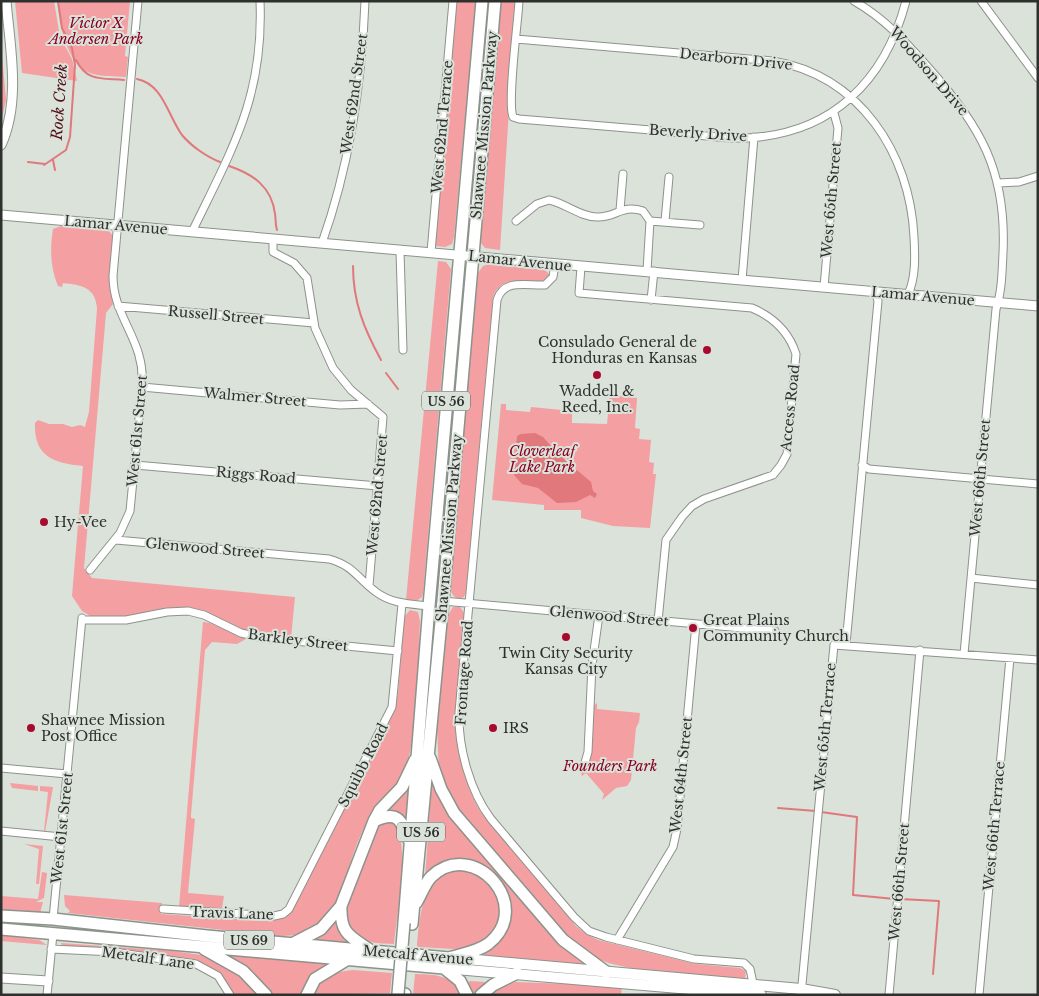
<svg xmlns="http://www.w3.org/2000/svg" width="1039" height="996" font-family="'Libre Baskerville',serif">
<style>
.green{fill:#f49fa1}
.water{fill:#e0787c}
.lines{fill:none;stroke-linecap:round;stroke-linejoin:round}
.stream{stroke:#e0787c;stroke-width:2}
.minor-casing{stroke:#8c938b;stroke-width:9}
.tertiary-casing{stroke:#8c938b;stroke-width:11}
.primary-casing{stroke:#8c938b;stroke-width:12}
.trunk-casing{stroke:#8c938b;stroke-width:14}
.minor{stroke:#fff;stroke-width:7}
.tertiary{stroke:#fff;stroke-width:9}
.primary{stroke:#fff;stroke-width:10}
.trunk{stroke:#fff;stroke-width:11}
.trunk-bridge-casing{stroke:#8c938b;stroke-width:14;stroke-linecap:butt}
.trunk-bridge{stroke:#fff;stroke-width:11}
.poi-dot{fill:#a60b2f;stroke:#dae2da;stroke-width:2}
.labels{text-anchor:middle;dominant-baseline:central;stroke-width:4;stroke-linejoin:round;paint-order:stroke}
.shield{fill:#dae2da;stroke:#616561;stroke-width:1}
.shield-label{font-size:12px;font-weight:bold;fill:#2d302d}
.park-label{font-size:14px;font-style:italic;fill:#880123;stroke:#dae2da}
.street-label{font-size:14px;fill:#2d302d;stroke:#dae2da}
.poi-label{font-size:14px;fill:#2d302d;stroke:#dae2da;text-anchor:start}
.water-label{font-size:15px;font-style:italic;fill:#500f17;stroke:#dae2da}
</style>
<rect width="100%" height="100%" fill="#dae2da"/>
<!-- green -->
<path class="green" d="M 15,1 L 54,1 L 60,37 L 72,59 L 77,81 L 22,73 Z
M 57,1 L 130,1 L 125,56 L 128,57 L 126,77 C 115,76 101,77 90,73 C 66,64 60,24 57,1 Z
M 455,1 L 476,1 L 454,237 L 452,244 L 445,247 L 435,246 Z
M 486,1 L 490,1 L 479,134 L 476,134 Z
M 500,1 L 516,1 L 500,250 L 485,248 L 480,242 Z
M 1,46 L 6,100 L 1,122 Z
M 61,226 L 108,230 L 113,236 L 109,278 L 113,304 L 106,313 L 84,568 L 92,578 L 295,597 L 291,638 L 248,633 L 203,612 L 111,618 L 92,617 L 82,611 L 72,596 L 83,466 C 52,463 34,456 35,423 L 38,420 L 49,424 L 63,424 L 72,427 L 80,425 L 85,427 L 89,412 L 97,309 C 96,287 81,285 63,283 L 62,287 L 58,286 C 50,267 50,249 53,229 Z
M 438,261 L 446,262 L 451,269 L 423,593 L 422,597 L 415,602 L 406,600 Z
M 490,264 L 545,270 L 550,275 L 540,283 C 522,281 501,276 493,297 L 466,592 L 464,597 L 459,599 C 446,595 451,579 451,568 L 478,273 L 483,266 Z
M 610,395 L 637,398 L 635,428 L 640,429 L 639,439 L 651,440 L 649,462 L 654,463 L 653,474 L 656,474 L 650,528 L 613,526 L 581,518 L 581,510 L 544,510 L 544,505 L 492,500 L 501,404 L 506,404 L 506,410 L 530,412 L 531,407 L 572,411 L 572,423 L 607,424 Z
M 453,607 L 460,607 L 465,614 L 455,717 C 455,743 466,791 481,812 L 576,926 L 586,934 L 598,940 L 696,964 L 740,968 L 746,971 L 745,978 C 730,984 624,969 606,962 C 591,957 579,948 566,939 L 452,801 L 439,771 L 437,729 L 448,615 Z
M 410,610 L 418,612 L 420,621 C 418,665 419,726 406,768 C 400,789 381,802 369,820 C 340,863 349,938 279,936 L 68,913 L 70,911 L 65,906 L 64,895 L 162,903 L 161,914 L 268,921 L 282,918 L 290,913 L 393,714 L 398,694 L 404,617 Z
M 203,622 L 210,623 L 246,639 L 237,644 L 212,642 L 205,650 L 191,815 L 191,818 L 195,819 L 188,893 L 224,896 L 222,908 L 218,910 L 179,907 Z
M 597,703 L 597,709 L 640,713 L 639,722 L 636,728 L 631,780 L 627,786 L 616,788 L 602,800 L 604,794 L 586,773 L 582,776 L 581,773 L 586,765 L 593,706 Z
M 432,780 L 437,789 L 593,965 L 479,955 L 492,946 L 506,892 L 499,880 L 477,864 L 425,877 Z
M 10,783 L 38,786 L 38,791 L 12,788 Z
M 409,784 L 406,821 L 383,813 Z
M 40,786 L 53,787 L 45,832 L 30,830 L 44,831 L 48,792 L 40,791 Z
M 395,821 C 410,846 397,914 394,944 C 368,943 363,943 346,922 L 346,908 L 379,823 Z
M 24,844 L 43,846 L 39,884 L 36,884 L 39,849 Z
M 462,870 C 466,871 473,871 476,873 C 500,887 511,922 485,941 C 467,954 438,947 417,947 C 420,913 422,875 462,870 Z
M 42,872 L 47,873 L 44,898 L 36,902 L 43,902 L 40,913 L 1,911 L 1,896 L 38,899 Z
M 336,918 L 343,937 L 349,943 L 309,939 Z
M 1,935 L 39,940 L 47,945 L 1,941 Z
M 61,943 L 173,951 L 201,955 L 233,969 L 261,995 L 233,995 L 223,978 L 211,968 L 198,962 L 111,949 L 63,947 Z
M 221,954 L 328,964 L 329,964 L 317,972 L 302,995 L 271,995 Z
M 353,970 L 392,973 L 390,993 L 311,995 C 323,977 331,972 353,970 Z
M 415,974 C 437,975 450,974 462,995 L 413,995 Z
M 470,981 L 485,982 L 486,984 L 474,994 L 468,983 Z
M 515,982 L 622,986 L 621,995 L 485,995 Z"/>
<!-- water -->
<path class="water" d="M 535,433 L 543,437 L 558,454 L 591,482 L 593,491 L 597,494 L 595,498 L 590,495 L 576,502 L 557,503 L 538,488 L 522,484 L 514,475 L 517,436 L 521,434 Z"/>
<g class="lines">
<!-- stream -->
<path class="stream" d="M 76,60 C 87,82 102,78 124,80
M 137,79 C 163,84 168,116 182,135 C 191,146 207,157 220,162
M 53,160 L 55,170
M 28,162 L 45,164
M 44,165 L 66,150 L 70,137 L 75,65 L 72,48 L 62,28 L 58,1
M 229,166 C 253,174 272,187 275,214 C 276,219 275,224 277,230
M 353,266 C 353,302 364,329 381,360
M 386,373 L 398,389
M 778,808 L 816,811
M 821,812 L 857,817 L 853,895 L 895,899
M 900,899 L 939,901 L 933,974"/>
<defs>
<path id="minor" d="M 519,1 C 518,23 507,101 513,117 L 519,119 C 567,123 615,127 663,131 C 690,134 719,139 746,138 C 832,134 885,81 906,1
M 854,1 C 884,18 905,41 927,66 C 980,125 1007,171 1003,253 C 1002,272 1002,291 996,309 L 964,654
M 981,1 L 1038,78
M 516,39 L 773,61 C 860,76 910,153 914,237 C 915,255 916,278 908,294
M 998,183 L 1019,182 L 1038,176
M 620,210 L 623,174
M 516,221 L 537,204 L 549,200 C 565,203 580,217 597,217 C 615,218 622,204 643,211 L 650,221 L 647,271
M 650,221 L 700,225
M 665,221 L 669,177
M 192,232 C 232,149 264,97 260,1
M 273,239 L 273,252 L 294,263 L 307,278 L 315,328 L 333,368 L 351,390 L 383,417 L 369,586
M 322,243 C 349,167 362,82 365,1
M 400,251 L 403,350
M 431,252 L 453,1
M 555,264 L 553,277 L 545,285 C 527,286 504,278 497,300 L 459,712 C 458,748 470,791 491,819 L 574,917 L 589,931 L 606,937 L 694,959 L 744,963 L 750,969 L 754,988
M 581,267 L 579,293 L 752,308 C 773,317 789,332 796,354 L 787,454 L 781,465 L 773,475 L 704,499 L 692,506 L 682,517 L 666,540 L 658,621
M 742,280 L 754,137
M 824,287 L 838,128 L 834,113
M 651,300 L 654,271
M 118,306 L 314,323
M 142,387 L 340,405 L 368,404
M 135,465 L 378,486
M 862,465 L 869,469 L 1038,484
M 116,540 L 329,559 C 354,566 357,578 376,592 C 392,604 410,604 429,606
M 90,570 L 120,533 L 130,511 L 142,387 C 146,340 113,319 113,276 L 138,1
M 971,578 L 1038,585
M 443,601 L 775,631
M 82,620 L 126,620 L 167,612 L 188,611 L 204,615 L 241,633 L 263,638 L 398,651
M 846,644 L 878,301 L 875,291
M 584,766 L 588,752 L 592,665 L 599,615
M 1,768 L 67,774
M 1,831 L 61,837
M 163,909 L 274,916 L 283,914 L 289,909 L 392,707 L 402,604
M 53,919 L 82,618
M 617,940 L 673,847 L 677,829 L 696,624
M 51,949 L 114,952 L 196,964 L 218,976 L 230,995
M 47,995 L 53,934
M 801,995 L 834,645 L 1038,660
M 889,995 L 920,650
M 979,995 L 1010,658"/>
<path id="tertiary" d="M 1,145 C 21,101 10,47 6,1
M 1,215 L 1038,306
M 1,978 L 48,981"/>
<path id="primary" d="M 455,958 L 801,989 L 835,995
M 444,968 L 761,995"/>
<path id="trunk" d="M 430,758 L 441,789 L 454,813 L 563,940 L 606,972
M 374,821 C 398,810 401,820 409,840
M 341,906 C 340,933 349,936 370,950
M 1,916 L 53,919 L 207,936 L 449,958 C 462,954 477,952 488,944 C 536,907 474,836 431,877 C 425,883 421,895 416,903
M 404,923 L 429,606 L 482,1
M 412,924 L 443,601 L 495,1
M 1,929 L 444,968 L 460,981 L 467,995
M 292,944 L 321,929 L 341,906 L 374,821 L 380,810 L 402,787 L 415,760
M 204,949 L 243,971 L 266,995
M 307,995 L 315,979 L 348,959
M 405,995 L 405,994
M 481,995 L 493,985 L 517,973"/>
</defs>
<!-- minor casing -->
<use href="#minor" class="minor-casing"/>
<!-- tertiary casing -->
<use href="#tertiary" class="tertiary-casing"/>
<!-- primary casing -->
<use href="#primary" class="primary-casing"/>
<!-- trunk casing -->
<use href="#trunk" class="trunk-casing"/>
<!-- minor -->
<use href="#minor" class="minor"/>
<!-- tertiary -->
<use href="#tertiary" class="tertiary"/>
<!-- primary -->
<use href="#primary" class="primary"/>
<!-- trunk -->
<use href="#trunk" class="trunk"/>
<defs>
<path id="trunk-bridge" d="M 398,994 L 404,923"/>
</defs>
<!-- trunk-bridge casing -->
<use href="#trunk-bridge" class="trunk-bridge-casing"/>
<!-- trunk-bridge -->
<use href="#trunk-bridge" class="trunk-bridge"/>
</g>
<!-- markers -->
<g class="poi-dot">
<circle cx="707" cy="350" r="5"/>
<circle cx="597" cy="375" r="5"/>
<circle cx="44" cy="522" r="5"/>
<circle cx="693" cy="628" r="5"/>
<circle cx="566" cy="637" r="5"/>
<circle cx="31" cy="728" r="5"/>
<circle cx="493" cy="728" r="5"/>
</g>
<g class="labels">
<!-- shield labels -->
<g class="shield">
<rect x="422" y="391.5" width="48" height="19" rx="4"/>
<rect x="397" y="822.5" width="48" height="19" rx="4"/>
<rect x="224" y="930.5" width="50" height="19" rx="4"/>
</g>
<g class="shield-label">
<text x="446" y="401">US 56</text>
<text x="421" y="832">US 56</text>
<text x="249" y="940">US 69</text>
</g>
<!-- park labels -->
<g class="park-label">
<text x="96" y="23">Victor X<tspan x="96" dy="16">Andersen Park</tspan></text>
<text x="542" y="451">Cloverleaf<tspan x="542" dy="16">Lake Park</tspan></text>
<text x="610" y="766">Founders Park</text>
</g>
<!-- street labels -->
<g class="street-label">
<text transform="translate(736 59) rotate(6)">Dearborn Drive</text>
<text transform="translate(929 71) rotate(49)">Woodson Drive</text>
<text transform="translate(354 94) rotate(-82)">West 62nd Street</text>
<text transform="translate(484 125) rotate(-85)">Shawnee Mission Parkway</text>
<text transform="translate(442 127) rotate(-85)">West 62nd Terrace</text>
<text transform="translate(698 133) rotate(4)">Beverly Drive</text>
<text transform="translate(831 200) rotate(-85)">West 65th Street</text>
<text transform="translate(116 225) rotate(5)">Lamar Avenue</text>
<text transform="translate(520 261) rotate(6)">Lamar Avenue</text>
<text transform="translate(923 296) rotate(5)">Lamar Avenue</text>
<text transform="translate(216 315) rotate(5)">Russell Street</text>
<text transform="translate(255 397) rotate(5)">Walmer Street</text>
<text transform="translate(790 408) rotate(-84)">Access Road</text>
<text transform="translate(137 431) rotate(-85)">West 61st Street</text>
<text transform="translate(256 475) rotate(5)">Riggs Road</text>
<text transform="translate(980 478) rotate(-85)">West 66th Street</text>
<text transform="translate(377 495) rotate(-85)">West 62nd Street</text>
<text transform="translate(449 528) rotate(-85)">Shawnee Mission Parkway</text>
<text transform="translate(205 548) rotate(5)">Glenwood Street</text>
<text transform="translate(609 616) rotate(5)">Glenwood Street</text>
<text transform="translate(298 640) rotate(7)">Barkley Street</text>
<text transform="translate(464 673) rotate(-86)">Frontage Road</text>
<text transform="translate(825 727) rotate(-85)">West 65th Terrace</text>
<text transform="translate(363 765) rotate(-63)">Squibb Road</text>
<text transform="translate(681 775) rotate(-84)">West 64th Street</text>
<text transform="translate(994 826) rotate(-85)">West 66th Terrace</text>
<text transform="translate(62 828) rotate(-84)">West 61st Street</text>
<text transform="translate(899 882) rotate(-85)">West 66th Street</text>
<text transform="translate(232 913) rotate(2)">Travis Lane</text>
<text transform="translate(418 955) rotate(5)">Metcalf Avenue</text>
<text transform="translate(148 958) rotate(8)">Metcalf Lane</text>
</g>
<!-- poi labels -->
<g class="poi-label">
<text x="697" y="342" text-anchor="end">Consulado General de<tspan x="697" dy="16">Honduras en Kansas</tspan></text>
<text x="597" y="391" text-anchor="middle">Waddell &amp;<tspan x="597" dy="16">Reed, Inc.</tspan></text>
<text x="54" y="522">Hy-Vee</text>
<text x="703" y="620">Great Plains<tspan x="703" dy="16">Community Church</tspan></text>
<text x="566" y="653" text-anchor="middle">Twin City Security<tspan x="566" dy="16">Kansas City</tspan></text>
<text x="41" y="720">Shawnee Mission<tspan x="41" dy="16">Post Office</tspan></text>
<text x="503" y="728">IRS</text>
</g>
<!-- water labels -->
<g class="water-label">
<text transform="translate(59 102) rotate(-86)">Rock Creek</text>
</g>
</g>
<!-- border -->
<rect width="1039" height="996" fill="none" stroke="#2d302d" stroke-width="5"/>
</svg>
